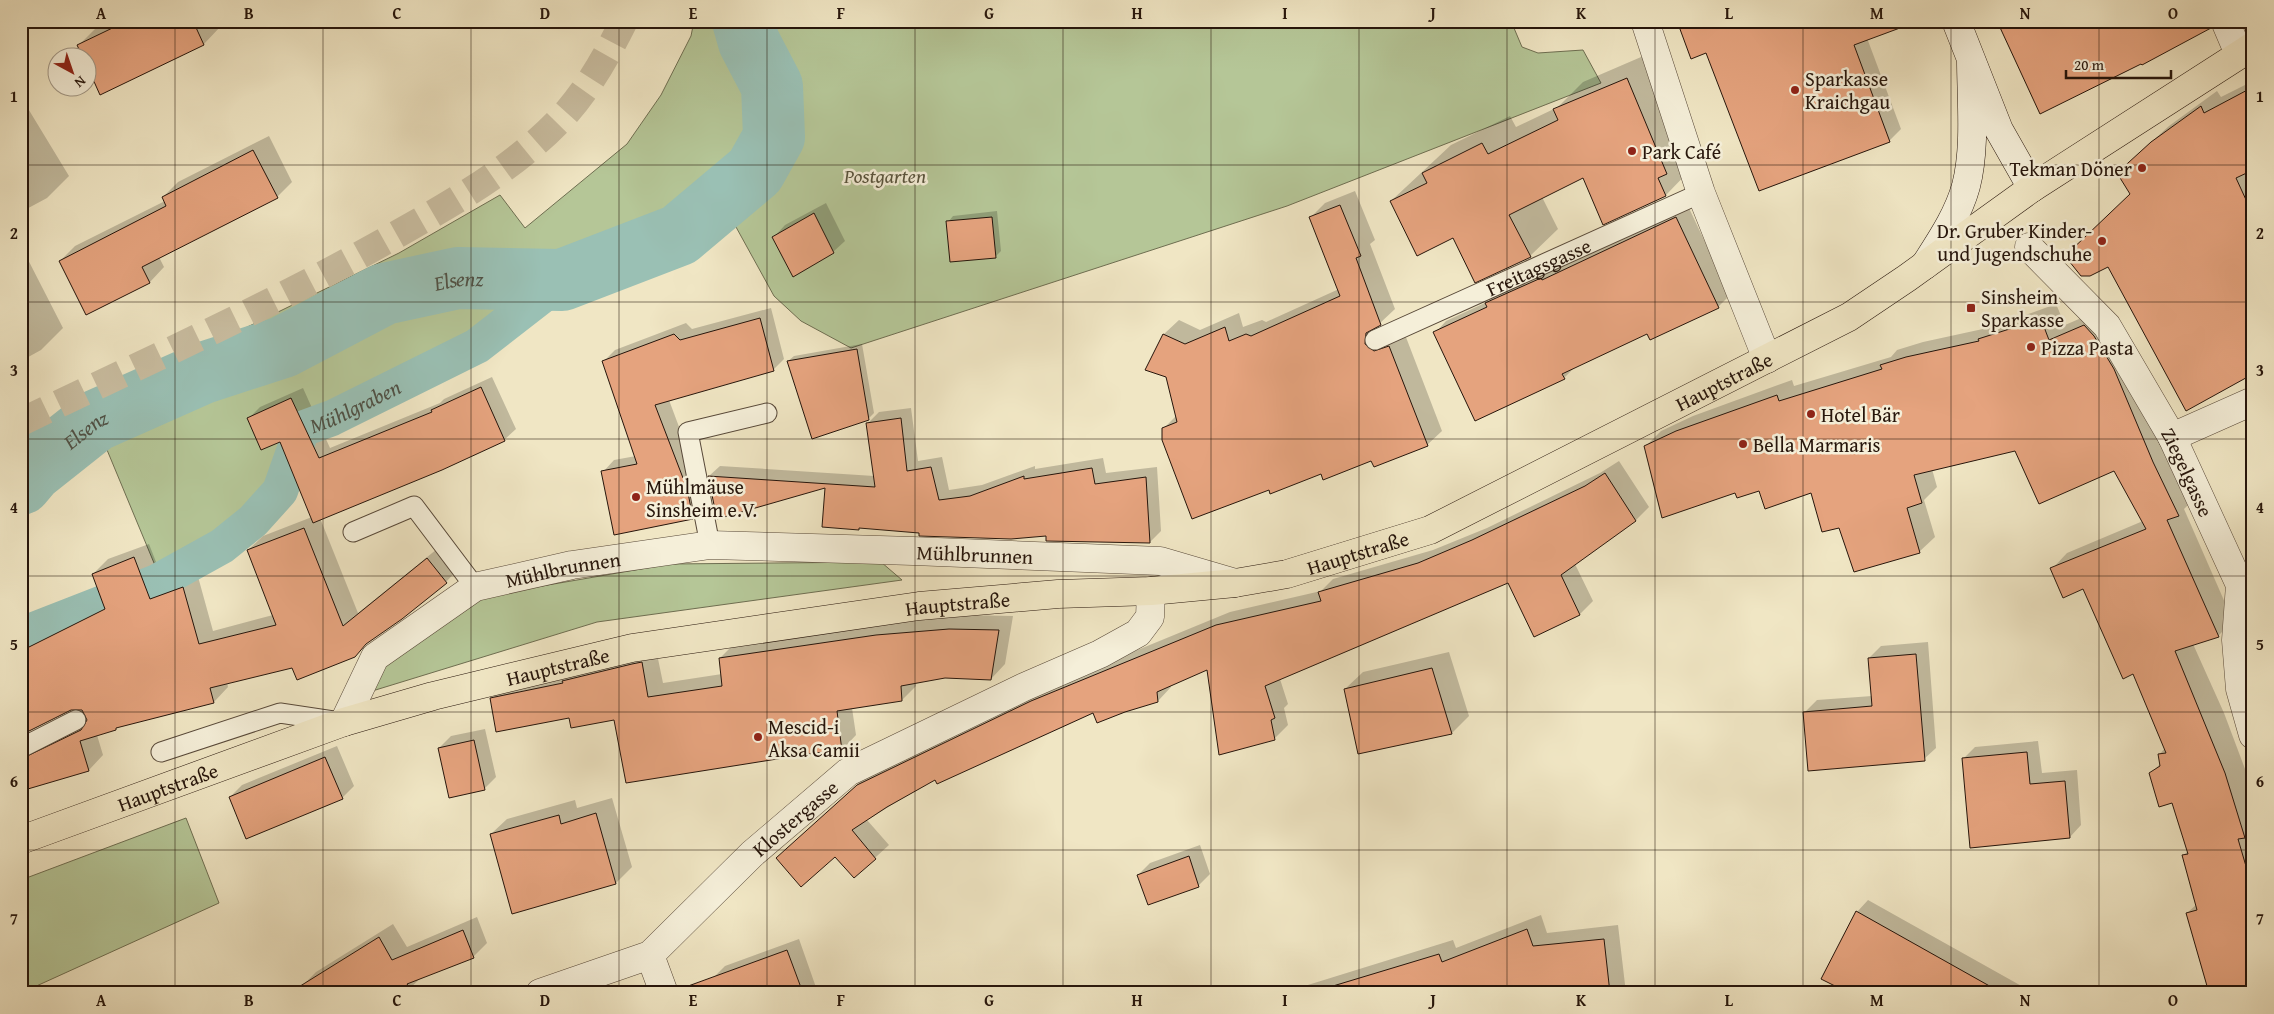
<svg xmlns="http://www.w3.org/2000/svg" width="2274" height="1014" font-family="'Gentium Book Plus',serif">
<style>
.green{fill:#b5c697;stroke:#6e6e51}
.shadow{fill:#0003;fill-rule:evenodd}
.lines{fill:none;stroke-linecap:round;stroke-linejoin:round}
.canal{stroke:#9ac0b4;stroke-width:36}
.river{stroke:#9ac0b4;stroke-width:62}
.building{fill:#e5a37e;stroke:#26150b}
.street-tunnel{stroke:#c8bc9f;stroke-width:28;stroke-dasharray:28 14;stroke-linecap:butt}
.lane-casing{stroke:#584939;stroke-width:21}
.street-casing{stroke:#584939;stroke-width:29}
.secondary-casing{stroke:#26150b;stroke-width:29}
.primary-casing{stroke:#26150b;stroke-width:29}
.lane{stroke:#f5efd9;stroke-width:19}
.street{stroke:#f5efd9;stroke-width:28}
.secondary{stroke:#f5efd9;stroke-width:28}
.primary{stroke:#f0e6c4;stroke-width:28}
.grid{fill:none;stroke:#26150b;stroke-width:1;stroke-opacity:0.55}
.poi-dot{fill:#8f2418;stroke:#f5efd9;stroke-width:2}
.labels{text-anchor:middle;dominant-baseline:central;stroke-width:5;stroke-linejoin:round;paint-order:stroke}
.poi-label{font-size:20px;fill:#26150b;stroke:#f5efd9;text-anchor:start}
.park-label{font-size:20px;font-style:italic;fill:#58533c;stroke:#f5efd9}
.street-label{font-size:20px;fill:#26150b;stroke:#f5efd9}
.water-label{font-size:21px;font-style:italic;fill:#4f5146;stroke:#f5efd9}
.neatline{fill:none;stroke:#26150b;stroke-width:2}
.grid-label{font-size:16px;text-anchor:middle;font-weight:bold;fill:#26150b}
</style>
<rect width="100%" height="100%" fill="#f0e6c4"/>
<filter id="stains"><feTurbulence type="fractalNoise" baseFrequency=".004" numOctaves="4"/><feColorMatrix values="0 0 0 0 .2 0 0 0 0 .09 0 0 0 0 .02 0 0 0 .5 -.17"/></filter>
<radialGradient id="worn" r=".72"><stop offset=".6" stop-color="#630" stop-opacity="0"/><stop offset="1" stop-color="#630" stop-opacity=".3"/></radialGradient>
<!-- green -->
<path class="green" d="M 694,21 L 1511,21 L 1522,47 L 1538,53 L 1583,50 L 1601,83 L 1287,206 L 851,348 L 801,321 L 774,296 L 725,207 L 667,259 L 572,278 L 486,350 L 296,444 L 289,493 L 236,547 L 164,587 L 95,421 L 32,471 L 21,484 L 21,435 L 69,414 L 399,253 L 500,195 L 525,228 L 627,144 L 661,95 L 691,36 Z
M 881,562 L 902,580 L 597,622 L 369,692 L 379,661 L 484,596 L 670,564 Z
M 186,818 L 219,903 L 21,993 L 21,880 Z"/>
<!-- shadow -->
<path class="shadow" d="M 110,21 L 219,21 L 221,26 L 204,44 L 101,93 L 88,65 L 88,58 L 78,46 L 96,28 Z
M 1678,21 L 1911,21 L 1867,38 L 1901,129 L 1889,141 L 1707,51 Z
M 1655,51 L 1693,167 L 1666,195 L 1583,177 L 1542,197 L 1558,229 L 1530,256 L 1453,236 L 1391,201 L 1451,145 L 1510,116 L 1516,127 L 1558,107 L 1583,82 Z
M 2253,81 L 2253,373 L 2132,193 L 2135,157 L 2169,126 L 2217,91 L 2221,97 Z
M 21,97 L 69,176 L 47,198 L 21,212 Z
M 269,136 L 292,182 L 277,197 L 159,257 L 164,267 L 150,282 L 87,313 L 60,261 L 75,246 L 165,201 L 163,197 L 178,182 Z
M 1355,191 L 1375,240 L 1370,244 L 1395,309 L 1379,324 L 1379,329 L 1404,332 L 1442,431 L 1427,445 L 1269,488 L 1163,429 L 1177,415 L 1168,376 L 1147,369 L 1164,334 L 1179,320 L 1200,330 L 1239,313 L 1243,327 L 1262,320 L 1266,322 L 1339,289 L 1310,218 L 1325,203 Z
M 826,203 L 845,241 L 833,252 L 774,237 L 785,225 Z
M 1688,206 L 1730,295 L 1718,307 L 1647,332 L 1575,367 L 1564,378 L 1435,333 L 1446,321 L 1489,301 L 1498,291 L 1553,267 L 1554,270 Z
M 997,211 L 1001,251 L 995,257 L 948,222 L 953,216 Z
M 21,246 L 63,328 L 41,350 L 21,361 Z
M 2056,304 L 2065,325 L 2100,310 L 2194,499 L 2184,509 L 2233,621 L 2218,636 L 2193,644 L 2224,713 L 2245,769 L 2253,768 L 2253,993 L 2187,913 L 2197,904 L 2183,856 L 2188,851 L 2173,801 L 2151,773 L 2161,763 L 2159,755 L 2165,748 L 2134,672 L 2084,588 L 2052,569 L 2067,553 L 2143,521 L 2114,469 L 2016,450 L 1932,469 L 1937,487 L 1924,500 L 1935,537 L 1919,552 L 1840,526 L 1812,491 L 1736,491 L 1645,447 L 1661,431 L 1693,416 L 1792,380 L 1794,386 L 1891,357 L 1897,350 L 1923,342 L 1992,327 Z
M 771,308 L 784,359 L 773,370 L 669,400 L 694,467 L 704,506 L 693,518 L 615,534 L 603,472 L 614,460 L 636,456 L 604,361 L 615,350 L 686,323 L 692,329 Z
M 862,344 L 874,413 L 868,419 L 788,361 L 794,356 Z
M 492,377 L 516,429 L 504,440 L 320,518 L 358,613 L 442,545 L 460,567 L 446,582 L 371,639 L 354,656 L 293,666 L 227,682 L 228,687 L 214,702 L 118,727 L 97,735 L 103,755 L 89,770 L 21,790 L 21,629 L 28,642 L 105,604 L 93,574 L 108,559 L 149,544 L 165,585 L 197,573 L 213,631 L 273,615 L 248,550 L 263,536 L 312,517 L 280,440 L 249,418 L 260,407 L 303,388 L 330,448 L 440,403 L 444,399 ZM 71,709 L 83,710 L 88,720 L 41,744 L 25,739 L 24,732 Z
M 911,408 L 918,461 L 942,457 L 949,490 L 982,485 L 1035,466 L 1035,469 L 1103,458 L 1106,473 L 1157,467 L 1161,531 L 1150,542 L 1047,535 L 920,532 L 826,487 L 709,476 L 720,466 L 874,476 L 868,423 L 879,412 Z
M 1619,461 L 1649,507 L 1636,520 L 1575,564 L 1593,601 L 1580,614 L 1509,581 L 1280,679 L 1288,704 L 1284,708 L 1288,725 L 1275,738 L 1220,753 L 1208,669 L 1171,684 L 1171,687 L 1158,701 L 1094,711 L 936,778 L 867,820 L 889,845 L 854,877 L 835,855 L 791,845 L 871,772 L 1045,688 L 1230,612 L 1321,591 L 1333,579 L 1433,550 L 1487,528 L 1600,473 Z
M 964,615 L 1013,616 L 1005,664 L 991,679 L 945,676 L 916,682 L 916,686 L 902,700 L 852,708 L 856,735 L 842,750 L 615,719 L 570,717 L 491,699 L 506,684 L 656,649 L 663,683 L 722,674 L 720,658 L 734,644 L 891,621 Z
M 1928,642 L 1936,748 L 1924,759 L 1805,712 L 1817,700 L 1872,696 L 1869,658 L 1881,646 Z
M 1449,652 L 1469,716 L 1452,733 L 1359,753 L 1345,689 L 1363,672 Z
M 485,729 L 496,777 L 484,789 L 439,748 L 451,736 Z
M 2038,741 L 2042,773 L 2077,770 L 2081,825 L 2070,837 L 1963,759 L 1975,747 Z
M 337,746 L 354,786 L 342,798 L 230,797 L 242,785 Z
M 612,798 L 632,867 L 616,883 L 513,912 L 491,834 L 507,819 L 575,800 L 577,808 Z
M 1200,845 L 1210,874 L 1198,886 L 1138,875 L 1150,863 Z
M 1868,900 L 2034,993 L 1852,993 L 1857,912 Z
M 1541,915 L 1547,933 L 1618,925 L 1626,993 L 1282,993 L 1453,940 L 1456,948 Z
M 477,917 L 487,943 L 473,957 L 422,977 L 410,988 L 302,986 L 316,972 L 393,924 L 407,947 Z
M 799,939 L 818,993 L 719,993 L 713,978 L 725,966 Z"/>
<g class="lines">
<!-- canal -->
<path class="canal" id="s1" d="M 21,635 L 157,582 L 222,546 L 253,521 L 280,491 L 302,429 L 332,418 L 477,346 L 562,280"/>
<!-- river -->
<path class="river" id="s2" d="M 21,484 L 32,471 L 95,421 L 203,373 L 283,347 L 384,294 L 458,278 L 562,280 L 679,235 L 755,171 L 774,137 L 772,86 L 749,42 L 743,21"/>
</g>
<!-- building -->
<path class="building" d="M 127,21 L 193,21 L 204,45 L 100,95 L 88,68 L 88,58 L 83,58 L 77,45 Z
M 1677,21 L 1908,21 L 1908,25 L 1854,45 L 1890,142 L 1759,191 L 1706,53 L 1691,59 Z
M 1997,21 L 2210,21 L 2211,28 L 2142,65 L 2141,64 L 2040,114 Z
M 1627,78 L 1667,174 L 1658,178 L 1666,196 L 1603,225 L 1583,178 L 1509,215 L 1531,257 L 1475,283 L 1453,238 L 1417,256 L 1390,201 L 1427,183 L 1422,173 L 1482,143 L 1488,154 L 1558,120 L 1553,109 Z
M 2253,87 L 2253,170 L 2236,178 L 2253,215 L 2253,374 L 2186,411 L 2108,267 L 2090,276 L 2081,276 L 2065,256 L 2130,194 L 2117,173 L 2151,142 L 2201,106 L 2204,113 Z
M 253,150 L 278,198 L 142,267 L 150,283 L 86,315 L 59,261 L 166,206 L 162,197 Z
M 1340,205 L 1361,256 L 1356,258 L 1381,325 L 1366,333 L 1365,344 L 1374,351 L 1389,346 L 1428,446 L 1374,467 L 1371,461 L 1323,480 L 1321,474 L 1270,494 L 1269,490 L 1192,519 L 1162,440 L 1162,428 L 1177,422 L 1166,377 L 1145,370 L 1163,334 L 1185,344 L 1225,327 L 1229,341 L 1246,334 L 1251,336 L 1340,296 L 1309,217 Z
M 814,213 L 834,253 L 793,277 L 772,237 Z
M 992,217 L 996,258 L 950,262 L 946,221 Z
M 1676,217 L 1719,308 L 1650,340 L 1647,334 L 1562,374 L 1565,379 L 1475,421 L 1433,332 L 1487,307 L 1485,303 L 1541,278 L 1542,280 Z
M 760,318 L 774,371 L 655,405 L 683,478 L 685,477 L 693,519 L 614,535 L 601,471 L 637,464 L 602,361 L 674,334 L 680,340 Z
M 2041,319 L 2049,340 L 2084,325 L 2094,336 L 2114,369 L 2153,462 L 2179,516 L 2167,520 L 2219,637 L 2175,651 L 2225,773 L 2245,838 L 2238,839 L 2253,890 L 2253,993 L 2209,993 L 2186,913 L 2197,910 L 2182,855 L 2188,854 L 2172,803 L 2159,807 L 2149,773 L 2160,766 L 2158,754 L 2166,753 L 2133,674 L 2123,679 L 2083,589 L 2063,598 L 2050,568 L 2146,529 L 2114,471 L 2039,504 L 2015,451 L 1914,475 L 1922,503 L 1907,508 L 1920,553 L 1854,572 L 1839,528 L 1822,532 L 1811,493 L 1765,509 L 1759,491 L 1737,498 L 1735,493 L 1662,518 L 1644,446 L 1676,431 L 1777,395 L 1779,401 L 1882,369 L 1880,365 L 1906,357 L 1979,341 L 1978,339 Z
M 857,349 L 869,420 L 812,439 L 787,361 Z
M 481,387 L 505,441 L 442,470 L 313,523 L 280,442 L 261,450 L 247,418 L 291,398 L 319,458 L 432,412 L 431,410 Z
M 901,418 L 907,471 L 931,467 L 939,500 L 970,496 L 1024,476 L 1024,479 L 1092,468 L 1095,484 L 1146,477 L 1150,543 L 1046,541 L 1046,536 L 1011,539 L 919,536 L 919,533 L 859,528 L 859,530 L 822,527 L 825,488 L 717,519 L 708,476 L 875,487 L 866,423 Z
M 1605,473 L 1636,521 L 1561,575 L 1580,615 L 1534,637 L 1508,583 L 1265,686 L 1275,718 L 1271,720 L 1275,740 L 1219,755 L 1207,670 L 1157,692 L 1158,702 L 1125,712 L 1097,723 L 1093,713 L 937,784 L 935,780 L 887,807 L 852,830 L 876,859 L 854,878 L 835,857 L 801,887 L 776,858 L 857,785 L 1031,701 L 1216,625 L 1321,601 L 1318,592 L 1418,563 L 1472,540 L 1585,486 Z
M 304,528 L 343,626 L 427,558 L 447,583 L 402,619 L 366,644 L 355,657 L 297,680 L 292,668 L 210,688 L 214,703 L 116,728 L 116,730 L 80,741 L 89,771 L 21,791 L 21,759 L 81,730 L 87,720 L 82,710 L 71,710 L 21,735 L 21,651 L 105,609 L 92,574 L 134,557 L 150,599 L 183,587 L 199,644 L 276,625 L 247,550 Z
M 949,629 L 999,630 L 991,680 L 945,678 L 901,686 L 902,701 L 837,711 L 842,751 L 815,753 L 626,783 L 614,720 L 571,728 L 569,718 L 496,732 L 490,698 L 563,683 L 562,681 L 632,664 L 642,662 L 648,697 L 722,686 L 719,658 L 876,635 Z
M 1916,654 L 1925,761 L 1808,771 L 1803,712 L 1872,706 L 1868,658 Z
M 1432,668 L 1452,734 L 1358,754 L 1344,689 Z
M 474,740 L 485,790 L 449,798 L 438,748 Z
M 2027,752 L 2030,784 L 2065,781 L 2070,838 L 1970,848 L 1962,758 Z
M 325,757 L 343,799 L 246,839 L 229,797 Z
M 596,813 L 616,884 L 512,914 L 490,834 L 559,815 L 561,824 Z
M 1189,856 L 1199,887 L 1148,905 L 1137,875 Z
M 1856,911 L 2002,993 L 1849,993 L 1821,979 Z
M 1527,929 L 1533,946 L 1604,939 L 1610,993 L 1334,993 L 1333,986 L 1439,954 L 1442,962 Z
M 463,930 L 474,958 L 407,984 L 413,993 L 289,993 L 379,937 L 392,960 Z
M 787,950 L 803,993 L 681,993 L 680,989 Z"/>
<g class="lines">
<!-- street-tunnel -->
<path class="street-tunnel" d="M 21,422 C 146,362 273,305 394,236 C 456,201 520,165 568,111 C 591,84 608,53 624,21"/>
<defs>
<g id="lane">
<path id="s3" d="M 1375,340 L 1701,193"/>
<path d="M 353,532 L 414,506 L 475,587"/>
<path d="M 710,545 L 688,432 L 767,413"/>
<path d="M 21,748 L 76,720"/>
<path d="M 161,752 L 280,713 L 340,722"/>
</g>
<g id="street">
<path d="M 1645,21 L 1701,193 L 1767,359"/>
<path d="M 2225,21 L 2239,54"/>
<path id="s4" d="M 2029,247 L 2107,326 L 2172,437 L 2240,585 L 2236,640 L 2240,689 L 2253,735"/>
<path d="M 2172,437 L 2253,401"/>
<path id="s5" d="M 344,722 L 375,657 L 475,587 L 572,565 L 710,545 L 913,551 L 1160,561 L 1235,583"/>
<path d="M 650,955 L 664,993"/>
<path id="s6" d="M 540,993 L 650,955 L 752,854 L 848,772 L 1024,687 L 1100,654 L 1138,633 L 1150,617 L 1151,591"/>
</g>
<path id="secondary" d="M 1956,21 L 1999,130 L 2032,188
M 1925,265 C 1941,240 1958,215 1966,186 C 1976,147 1971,100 1971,59"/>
<g id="primary">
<path id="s7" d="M 21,840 L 344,722 L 433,696 L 632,648 L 919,606 L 1058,594 L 1151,591 L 1235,583 L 1287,574 L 1430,530 L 1849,317 L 1907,278 L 2032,188 L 2253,46"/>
</g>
</defs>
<!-- lane casing -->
<use href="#lane" class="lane-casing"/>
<!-- street casing -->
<use href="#street" class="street-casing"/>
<!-- secondary casing -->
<use href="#secondary" class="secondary-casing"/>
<!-- primary casing -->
<use href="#primary" class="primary-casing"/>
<!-- lane -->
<use href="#lane" class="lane"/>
<!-- street -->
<use href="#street" class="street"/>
<!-- secondary -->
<use href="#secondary" class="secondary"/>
<!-- primary -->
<use href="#primary" class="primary"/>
</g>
<!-- grid -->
<path class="grid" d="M 175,21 L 175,993M 323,21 L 323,993M 471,21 L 471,993M 619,21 L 619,993M 767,21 L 767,993M 915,21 L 915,993M 1063,21 L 1063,993M 1211,21 L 1211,993M 1359,21 L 1359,993M 1507,21 L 1507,993M 1655,21 L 1655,993M 1803,21 L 1803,993M 1951,21 L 1951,993M 2099,21 L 2099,993M 21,165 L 2253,165M 21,302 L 2253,302M 21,439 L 2253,439M 21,576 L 2253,576M 21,712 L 2253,712M 21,850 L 2253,850"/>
<!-- markers -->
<g class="poi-dot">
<circle cx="1795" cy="90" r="5"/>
<circle cx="1632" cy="151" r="5"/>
<circle cx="2142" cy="168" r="5"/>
<circle cx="2102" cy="241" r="5"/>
<rect x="1966" y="303" width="10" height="10" rx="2.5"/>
<circle cx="2031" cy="347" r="5"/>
<circle cx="1811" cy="414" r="5"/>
<circle cx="1743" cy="444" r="5"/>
<circle cx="636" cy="497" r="5"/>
<circle cx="758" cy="737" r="5"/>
</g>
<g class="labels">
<!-- poi labels -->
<g class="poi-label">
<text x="1805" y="78">Sparkasse<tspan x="1805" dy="23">Kraichgau</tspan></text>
<text x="1642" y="151">Park Café</text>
<text x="2132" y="168" text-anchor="end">Tekman Döner</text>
<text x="2092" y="230" text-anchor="end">Dr. Gruber Kinder-<tspan x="2092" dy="23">und Jugendschuhe</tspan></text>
<text x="1981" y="296">Sinsheim<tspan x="1981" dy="23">Sparkasse</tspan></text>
<text x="2041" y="347">Pizza Pasta</text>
<text x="1821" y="414">Hotel Bär</text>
<text x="1753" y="444">Bella Marmaris</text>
<text x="646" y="486">Mühlmäuse<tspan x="646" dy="23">Sinsheim e.V.</tspan></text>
<text x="768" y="726">Mescid-i<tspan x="768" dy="23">Aksa Camii</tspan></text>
</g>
<!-- park labels -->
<g class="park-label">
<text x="885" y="175">Postgarten</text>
</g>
<!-- street labels -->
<g class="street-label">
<text stroke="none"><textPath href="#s3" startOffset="179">Freitagsgasse</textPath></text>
<text stroke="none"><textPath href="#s7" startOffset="1780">Hauptstraße</textPath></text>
<text stroke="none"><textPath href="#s4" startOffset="278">Ziegelgasse</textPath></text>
<text stroke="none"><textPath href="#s7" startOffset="1375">Hauptstraße</textPath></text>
<text stroke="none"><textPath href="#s5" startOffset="698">Mühlbrunnen</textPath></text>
<text stroke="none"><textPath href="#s5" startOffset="284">Mühlbrunnen</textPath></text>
<text stroke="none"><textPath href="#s7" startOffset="970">Hauptstraße</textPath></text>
<text stroke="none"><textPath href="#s7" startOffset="565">Hauptstraße</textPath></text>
<text stroke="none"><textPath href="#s7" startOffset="156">Hauptstraße</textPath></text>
<text stroke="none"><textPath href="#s6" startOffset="316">Klostergasse</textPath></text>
</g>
<!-- water labels -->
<g class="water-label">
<text stroke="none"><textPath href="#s2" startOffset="490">Elsenz</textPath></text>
<text stroke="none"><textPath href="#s1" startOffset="424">Mühlgraben</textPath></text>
<text stroke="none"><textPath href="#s2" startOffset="85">Elsenz</textPath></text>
</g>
</g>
<!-- margin -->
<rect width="2274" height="1014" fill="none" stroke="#f0e6c4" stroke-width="55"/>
<!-- north arrow -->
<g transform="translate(72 72) rotate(140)"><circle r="24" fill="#f5efd9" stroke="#a29887"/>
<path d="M0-4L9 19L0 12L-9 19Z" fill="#8f2418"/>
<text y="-8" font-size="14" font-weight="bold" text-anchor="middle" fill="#26150b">N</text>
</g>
<!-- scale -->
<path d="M2066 70v8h105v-8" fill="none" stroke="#26150b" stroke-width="2.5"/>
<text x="2074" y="70" font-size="15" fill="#26150b" stroke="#f5efd9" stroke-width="4" paint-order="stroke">20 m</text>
<rect x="28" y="28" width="2218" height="958" class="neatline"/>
<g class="grid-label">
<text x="101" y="19">A</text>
<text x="249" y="19">B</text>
<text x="397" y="19">C</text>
<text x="545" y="19">D</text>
<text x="693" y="19">E</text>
<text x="841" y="19">F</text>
<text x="989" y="19">G</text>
<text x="1137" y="19">H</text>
<text x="1285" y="19">I</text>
<text x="1433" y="19">J</text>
<text x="1581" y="19">K</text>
<text x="1729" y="19">L</text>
<text x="1877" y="19">M</text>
<text x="2025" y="19">N</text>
<text x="2173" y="19">O</text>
<text x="14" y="102">1</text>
<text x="2260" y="102">1</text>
<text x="14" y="239">2</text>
<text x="2260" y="239">2</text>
<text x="14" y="376">3</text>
<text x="2260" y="376">3</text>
<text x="14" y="513">4</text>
<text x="2260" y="513">4</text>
<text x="14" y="650">5</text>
<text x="2260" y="650">5</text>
<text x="14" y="787">6</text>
<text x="2260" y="787">6</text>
<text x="14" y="924">7</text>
<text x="2260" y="924">7</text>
<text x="101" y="1006">A</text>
<text x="249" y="1006">B</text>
<text x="397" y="1006">C</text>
<text x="545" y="1006">D</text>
<text x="693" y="1006">E</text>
<text x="841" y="1006">F</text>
<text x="989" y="1006">G</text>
<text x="1137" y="1006">H</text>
<text x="1285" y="1006">I</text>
<text x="1433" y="1006">J</text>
<text x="1581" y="1006">K</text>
<text x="1729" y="1006">L</text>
<text x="1877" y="1006">M</text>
<text x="2025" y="1006">N</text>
<text x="2173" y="1006">O</text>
</g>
<rect width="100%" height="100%" filter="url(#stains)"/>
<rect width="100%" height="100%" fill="url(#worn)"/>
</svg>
